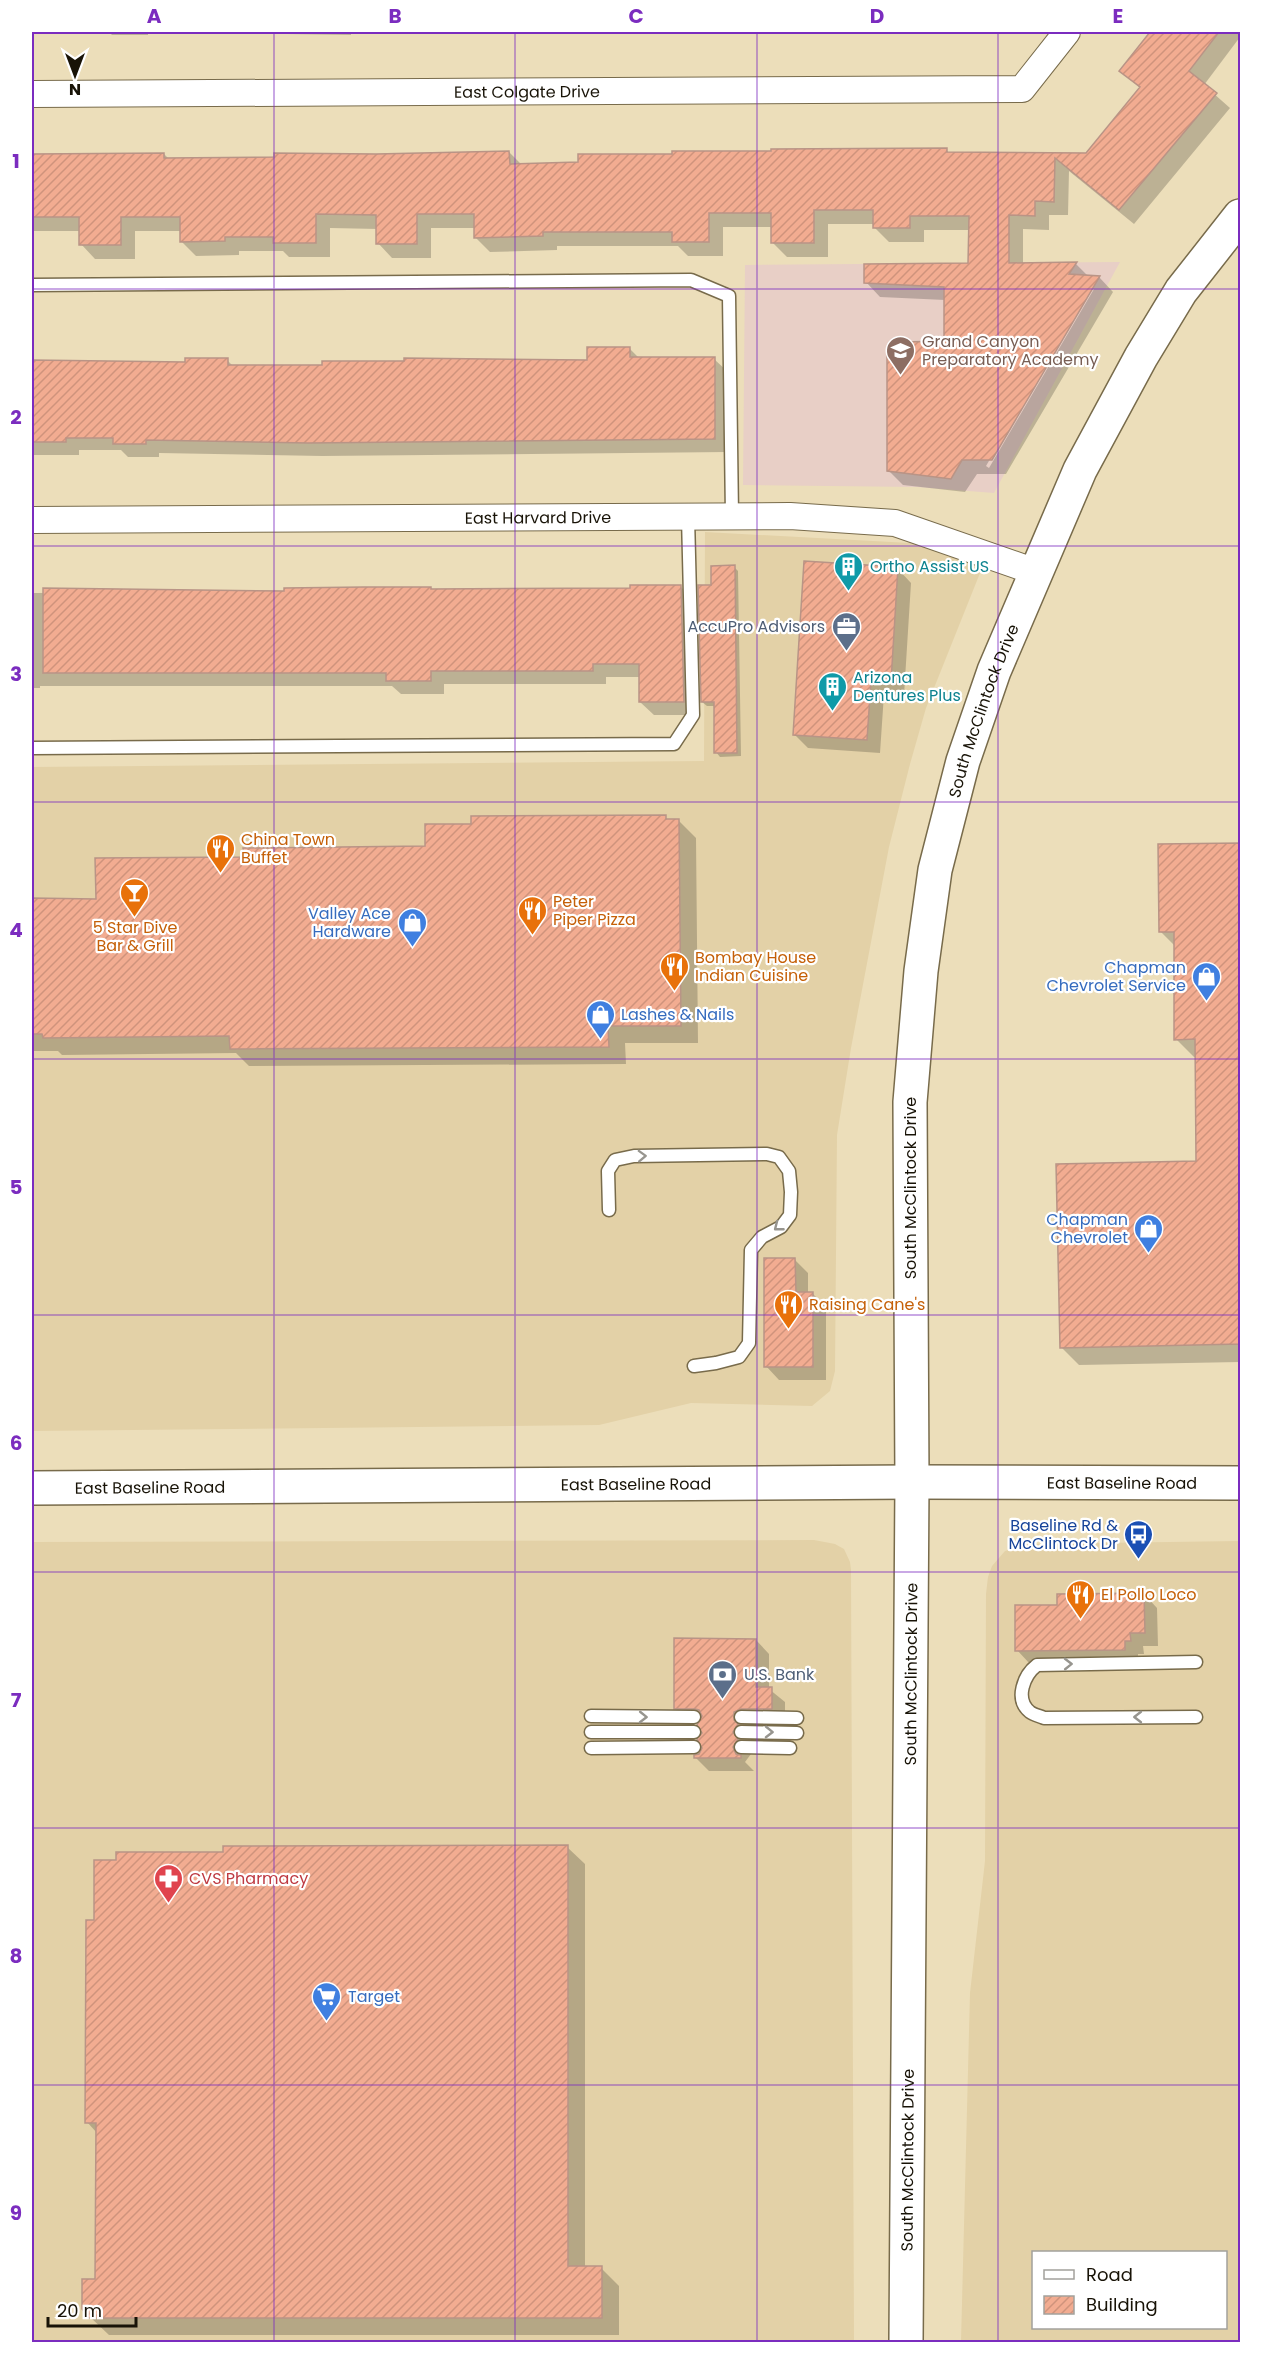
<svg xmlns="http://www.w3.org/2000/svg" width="1272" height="2374" font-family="Poppins,sans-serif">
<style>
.built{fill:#e3d1a7;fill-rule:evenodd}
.education{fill:#e8cfc6}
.shadow{fill:#0003;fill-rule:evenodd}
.building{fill:url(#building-hatch);stroke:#b99486;stroke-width:1.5}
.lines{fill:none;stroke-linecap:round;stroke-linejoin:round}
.service-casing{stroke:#786b4b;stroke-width:15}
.minor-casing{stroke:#786b4b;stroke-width:28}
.secondary-casing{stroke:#786b4b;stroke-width:36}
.primary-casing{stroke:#786b4b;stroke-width:36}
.service{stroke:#fff;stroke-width:12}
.minor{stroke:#fff;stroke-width:26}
.secondary{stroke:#fff;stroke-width:33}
.primary{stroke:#fff;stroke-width:33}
.oneway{stroke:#97958f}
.grid{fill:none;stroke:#7b2cbf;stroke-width:1.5;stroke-opacity:0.55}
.labels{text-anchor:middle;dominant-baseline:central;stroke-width:4.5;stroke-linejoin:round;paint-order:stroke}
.street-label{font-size:16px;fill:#181307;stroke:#fff}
.education-label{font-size:16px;fill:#785e54;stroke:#fff;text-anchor:start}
.culture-label{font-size:16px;fill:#0d838f;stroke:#fff;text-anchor:start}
.service-label{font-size:16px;fill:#4e5e75;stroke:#fff;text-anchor:end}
.food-label{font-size:16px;fill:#c56008;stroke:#fff;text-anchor:start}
.shop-label{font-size:16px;fill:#366cbe;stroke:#fff;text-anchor:end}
.transit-label{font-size:16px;fill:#164399;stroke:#fff;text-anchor:end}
.health-label{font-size:16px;fill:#be3a42;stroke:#fff;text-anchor:start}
.neatline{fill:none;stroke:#7b2cbf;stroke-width:2}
.grid-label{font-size:20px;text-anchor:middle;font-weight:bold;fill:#7b2cbf}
</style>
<defs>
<pattern id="building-hatch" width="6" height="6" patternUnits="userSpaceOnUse" patternTransform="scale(1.5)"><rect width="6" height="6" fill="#f2ac91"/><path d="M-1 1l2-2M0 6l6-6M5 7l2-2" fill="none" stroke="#cf937c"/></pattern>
</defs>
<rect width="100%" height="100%" fill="#ecdeba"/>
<!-- built -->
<path class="built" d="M 705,532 L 910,543 L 984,563 L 926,708 L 910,764 L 889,847 L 851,1048 L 837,1135 L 835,1371 L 830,1391 L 812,1406 L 691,1403 L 599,1425 L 32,1431 L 32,767 L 704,761 Z
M 814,1540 L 835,1544 L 844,1549 L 850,1562 L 851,1570 L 854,2342 L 32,2342 L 32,1542 Z
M 1240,1541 L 1240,2342 L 961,2342 L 970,1993 L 985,1861 L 986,1594 L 988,1577 L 992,1566 L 1005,1551 L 1028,1544 ZM 1034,2252 L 1226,2252 L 1226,2328 L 1034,2328 Z"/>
<!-- education -->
<path class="education" d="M 1120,262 L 994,493 L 917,487 L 743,485 L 745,265 Z"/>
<!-- shadow -->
<path class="shadow" d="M 32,32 L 50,32 L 50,34 L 32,34 Z
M 109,32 L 351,32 L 351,35 L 148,32 L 148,35 L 112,35 Z
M 1151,32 L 1240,32 L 1240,37 L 1204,85 L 1230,108 L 1134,224 L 1069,171 L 1068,215 L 1049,215 L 1049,230 L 1023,229 L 1023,264 L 1076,264 L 1089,277 L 1099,277 L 1113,292 L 1006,474 L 977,474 L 965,492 L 903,485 L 888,470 L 904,350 L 945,343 L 945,300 L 880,297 L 866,282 L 970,264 L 970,230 L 924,230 L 924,242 L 889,242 L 875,228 L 875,224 L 828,224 L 828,257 L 787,257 L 772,242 L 772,227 L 723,227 L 723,256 L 688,256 L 678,246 L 557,246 L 557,250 L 490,252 L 476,238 L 475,228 L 431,228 L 431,258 L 392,258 L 378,243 L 378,229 L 330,228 L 330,257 L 289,257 L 283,251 L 239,251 L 239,255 L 196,256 L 181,241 L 181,231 L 135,231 L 135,259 L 95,259 L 81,244 L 81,231 L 33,231 L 32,261 L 32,154 L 164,154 L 169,159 L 509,152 L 522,165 L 946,150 L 950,154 L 1087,154 L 1141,89 L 1121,71 ZM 1090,289 L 1094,289 L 989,468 L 986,466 Z
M 629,348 L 640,359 L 714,359 L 728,372 L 728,452 L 322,456 L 159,453 L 159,457 L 128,457 L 121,450 L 79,450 L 79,455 L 32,455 L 32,362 L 186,363 L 227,360 L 234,367 L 589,362 Z
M 734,567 L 738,571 L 741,756 L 720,757 L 716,752 L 715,706 L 707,706 L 702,702 L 713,587 Z
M 898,569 L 911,583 L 904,695 L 884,694 L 880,753 L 808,748 L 794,734 Z
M 681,587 L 694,600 L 697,715 L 654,715 L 640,702 L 640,677 L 606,677 L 606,684 L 444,684 L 444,694 L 401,694 L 392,686 L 40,686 L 40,688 L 32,688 L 32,593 L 631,590 Z
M 665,817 L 669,821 L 679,821 L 696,838 L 698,1043 L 625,1043 L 626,1064 L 249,1066 L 236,1053 L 62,1055 L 58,1051 L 32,1051 L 32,900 L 97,900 L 246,858 L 427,848 L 473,825 Z
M 1240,845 L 1240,1362 L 1079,1365 L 1061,1347 L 1198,1163 L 1196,1057 L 1194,1057 L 1176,1039 L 1175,946 L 1161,932 L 1160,846 Z
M 795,1260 L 808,1273 L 808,1293 L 812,1293 L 826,1307 L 826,1380 L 779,1380 L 766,1366 Z
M 1144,1594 L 1157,1608 L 1158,1646 L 1143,1646 L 1144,1654 L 1138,1654 L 1138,1663 L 1030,1664 L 1017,1650 L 1058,1607 Z
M 756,1640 L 769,1654 L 769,1689 L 785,1702 L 785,1722 L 755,1722 L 747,1727 L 747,1735 L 750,1739 L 746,1747 L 751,1754 L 745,1762 L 754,1771 L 709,1771 L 695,1757 L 704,1747 L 704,1731 L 701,1722 L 689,1722 L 675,1708 Z
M 567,1847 L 585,1864 L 585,2268 L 601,2268 L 619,2286 L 619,2335 L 109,2335 L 90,2317 L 97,2281 L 97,2133 L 87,2122 Z"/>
<!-- building -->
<path class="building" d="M 1150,32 L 1219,32 L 1189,71 L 1217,93 L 1119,210 L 1055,158 L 1054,202 L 1035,201 L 1035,216 L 1009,215 L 1009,263 L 1077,262 L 1069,274 L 1100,276 L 992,460 L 962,460 L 951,479 L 887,471 L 887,349 L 903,349 L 903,342 L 944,341 L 944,287 L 864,283 L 864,264 L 968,263 L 969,216 L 910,216 L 910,228 L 873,228 L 873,210 L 814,210 L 814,243 L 771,243 L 771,213 L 709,213 L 709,242 L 672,242 L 672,232 L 543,232 L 543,236 L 474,238 L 474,214 L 417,214 L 417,244 L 376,244 L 376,215 L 316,214 L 316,243 L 273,243 L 273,237 L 225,237 L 225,241 L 180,242 L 180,217 L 121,217 L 121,245 L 79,245 L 79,217 L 32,217 L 32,154 L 164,153 L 164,158 L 274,157 L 274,153 L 376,154 L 509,151 L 510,164 L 578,162 L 578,154 L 672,154 L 672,151 L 771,151 L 771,149 L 947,148 L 947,152 L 1086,153 L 1140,87 L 1119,71 Z
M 587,347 L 630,347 L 630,357 L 715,357 L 715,439 L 308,443 L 146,440 L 146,444 L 113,444 L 113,438 L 66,438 L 66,442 L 32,442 L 32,360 L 185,362 L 185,358 L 228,358 L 228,365 L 322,365 L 322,361 L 404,361 L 404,358 L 587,360 Z
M 804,561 L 898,567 L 891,682 L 871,681 L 867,740 L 793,735 Z
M 735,565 L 737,753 L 714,753 L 714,702 L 701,702 L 698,585 L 711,585 L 711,566 Z
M 630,585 L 681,585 L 684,702 L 639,702 L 639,664 L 593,664 L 593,671 L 431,671 L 431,681 L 386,681 L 386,673 L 43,673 L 43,588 L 284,591 L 284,588 L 364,587 L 431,587 L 431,589 L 630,588 Z
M 666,815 L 666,819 L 679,819 L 681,1026 L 608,1026 L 609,1047 L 230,1049 L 229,1036 L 43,1038 L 42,1034 L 32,1034 L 32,898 L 96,899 L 95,858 L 244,857 L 243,848 L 425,846 L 425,824 L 471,824 L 471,816 Z
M 1240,843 L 1240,1344 L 1060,1348 L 1056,1164 L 1196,1161 L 1195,1039 L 1174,1040 L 1174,932 L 1159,932 L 1158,844 Z
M 764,1258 L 795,1258 L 796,1292 L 813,1292 L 813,1367 L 764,1367 Z
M 1144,1593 L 1145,1633 L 1130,1633 L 1131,1641 L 1125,1641 L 1125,1650 L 1015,1651 L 1015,1605 L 1057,1605 L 1057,1594 Z
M 674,1638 L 756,1639 L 756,1687 L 772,1687 L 772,1709 L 741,1709 L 734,1712 L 734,1720 L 738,1724 L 733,1732 L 738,1739 L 733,1747 L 736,1754 L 741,1755 L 741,1758 L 694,1758 L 694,1755 L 699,1754 L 702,1748 L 697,1739 L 702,1733 L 697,1725 L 702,1716 L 699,1710 L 695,1709 L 674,1709 Z
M 568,1845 L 568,2266 L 602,2266 L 602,2318 L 89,2318 L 82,2309 L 82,2279 L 95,2279 L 96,2123 L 85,2123 L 86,1920 L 94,1920 L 94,1860 L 116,1860 L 116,1852 L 223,1852 L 223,1846 Z"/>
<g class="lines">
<defs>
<path id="service" d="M 32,285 L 691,280 L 729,296 L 732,516
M 32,748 L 674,744 L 693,715 L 688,517
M 609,1210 L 608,1171 L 615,1160 L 634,1156 L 767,1154 L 779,1157 L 789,1171 L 791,1192 L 790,1215 L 781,1227 L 762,1237 L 751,1250 L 749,1343 L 739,1357 L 716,1363 L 694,1366
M 1196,1662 L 1037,1665 C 1024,1675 1014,1699 1030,1712 C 1034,1715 1040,1716 1044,1718 L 1196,1717
M 591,1716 L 694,1717
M 741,1717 L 797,1718
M 591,1732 L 694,1732
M 741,1732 L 797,1733
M 741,1747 L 790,1748
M 591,1748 L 694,1747"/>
<g id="minor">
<path id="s1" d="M 32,94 L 1022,89 L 1067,32"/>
<path id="s2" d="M 32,520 L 790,516 L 895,523 L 1036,572"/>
</g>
<g id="secondary">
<path id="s3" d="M 906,2342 L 912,1482 L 910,1102 L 921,971 L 935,870 L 963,761 L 994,671 L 1080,470 L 1141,357 L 1181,291 L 1240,216"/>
</g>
<g id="primary">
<path id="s4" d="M 32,1488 L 912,1482 L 1240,1483"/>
</g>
</defs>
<!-- service casing -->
<use href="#service" class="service-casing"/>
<!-- minor casing -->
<use href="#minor" class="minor-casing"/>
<!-- secondary casing -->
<use href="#secondary" class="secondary-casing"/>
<!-- primary casing -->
<use href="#primary" class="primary-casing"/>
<!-- service -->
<use href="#service" class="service"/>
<!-- minor -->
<use href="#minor" class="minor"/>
<!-- secondary -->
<use href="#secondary" class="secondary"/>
<!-- primary -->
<use href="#primary" class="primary"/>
</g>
<!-- one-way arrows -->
<defs><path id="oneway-chevron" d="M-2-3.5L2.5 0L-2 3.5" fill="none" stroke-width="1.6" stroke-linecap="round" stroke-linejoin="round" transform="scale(1.5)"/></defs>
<g class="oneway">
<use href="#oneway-chevron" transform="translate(642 1156) rotate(-2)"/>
<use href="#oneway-chevron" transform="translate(778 1227) rotate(142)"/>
<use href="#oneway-chevron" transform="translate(1068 1664) rotate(-1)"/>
<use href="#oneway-chevron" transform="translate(643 1717) rotate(1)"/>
<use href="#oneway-chevron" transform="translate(1138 1717) rotate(180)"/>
<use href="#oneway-chevron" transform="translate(769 1732) rotate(1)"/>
</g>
<!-- grid -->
<path class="grid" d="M 274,32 L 274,2342M 515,32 L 515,2342M 757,32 L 757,2342M 998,32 L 998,2342M 32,289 L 1240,289M 32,546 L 1240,546M 32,802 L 1240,802M 32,1059 L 1240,1059M 32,1315 L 1240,1315M 32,1572 L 1240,1572M 32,1828 L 1240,1828M 32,2085 L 1240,2085"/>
<!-- icons -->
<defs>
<symbol id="school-pin" viewBox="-11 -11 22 30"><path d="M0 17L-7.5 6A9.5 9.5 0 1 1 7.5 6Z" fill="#8d6e63" stroke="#fff"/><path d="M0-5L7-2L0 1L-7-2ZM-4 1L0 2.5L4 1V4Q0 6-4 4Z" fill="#fff"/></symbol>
<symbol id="building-pin" viewBox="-11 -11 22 30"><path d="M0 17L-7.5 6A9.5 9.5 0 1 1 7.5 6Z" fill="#0f9aa8" stroke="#fff"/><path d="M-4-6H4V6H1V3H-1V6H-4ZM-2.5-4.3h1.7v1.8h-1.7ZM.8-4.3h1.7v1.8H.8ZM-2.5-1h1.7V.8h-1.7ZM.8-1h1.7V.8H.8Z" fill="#fff"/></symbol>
<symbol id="office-pin" viewBox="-11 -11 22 30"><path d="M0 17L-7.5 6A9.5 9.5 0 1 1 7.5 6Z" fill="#5c6f8a" stroke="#fff"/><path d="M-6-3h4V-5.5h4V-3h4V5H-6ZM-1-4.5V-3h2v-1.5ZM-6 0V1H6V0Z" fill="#fff"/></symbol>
<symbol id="restaurant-pin" viewBox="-11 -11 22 30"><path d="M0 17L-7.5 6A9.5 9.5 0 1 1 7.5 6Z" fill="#e8710a" stroke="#fff"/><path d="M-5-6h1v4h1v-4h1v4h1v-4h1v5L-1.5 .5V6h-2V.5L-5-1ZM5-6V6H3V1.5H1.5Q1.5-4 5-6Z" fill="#fff"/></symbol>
<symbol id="bar-pin" viewBox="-11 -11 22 30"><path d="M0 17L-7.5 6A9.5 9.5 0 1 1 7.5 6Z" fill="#e8710a" stroke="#fff"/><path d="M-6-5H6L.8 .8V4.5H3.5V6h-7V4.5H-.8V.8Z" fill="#fff"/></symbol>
<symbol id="shop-pin" viewBox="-11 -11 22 30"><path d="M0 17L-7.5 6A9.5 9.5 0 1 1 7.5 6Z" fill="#3f7fe0" stroke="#fff"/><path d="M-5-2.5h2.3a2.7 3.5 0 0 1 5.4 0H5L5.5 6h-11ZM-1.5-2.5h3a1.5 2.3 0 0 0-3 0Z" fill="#fff"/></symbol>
<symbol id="bus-pin" viewBox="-11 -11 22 30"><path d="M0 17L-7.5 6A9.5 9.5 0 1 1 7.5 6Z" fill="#1a4fb4" stroke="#fff"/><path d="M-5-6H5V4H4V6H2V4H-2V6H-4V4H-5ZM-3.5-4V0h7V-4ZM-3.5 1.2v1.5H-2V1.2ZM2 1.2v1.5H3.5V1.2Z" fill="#fff"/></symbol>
<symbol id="bank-pin" viewBox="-11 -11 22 30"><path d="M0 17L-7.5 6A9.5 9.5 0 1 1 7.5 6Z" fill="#5c6f8a" stroke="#fff"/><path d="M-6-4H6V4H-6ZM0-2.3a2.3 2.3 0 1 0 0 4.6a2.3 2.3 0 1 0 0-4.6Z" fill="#fff"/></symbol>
<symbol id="pharmacy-pin" viewBox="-11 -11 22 30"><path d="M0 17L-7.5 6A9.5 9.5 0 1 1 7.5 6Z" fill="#e0444e" stroke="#fff"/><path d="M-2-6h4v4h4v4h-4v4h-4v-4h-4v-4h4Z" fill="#fff"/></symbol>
<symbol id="supermarket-pin" viewBox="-11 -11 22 30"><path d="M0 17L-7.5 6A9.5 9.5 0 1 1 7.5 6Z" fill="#3f7fe0" stroke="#fff"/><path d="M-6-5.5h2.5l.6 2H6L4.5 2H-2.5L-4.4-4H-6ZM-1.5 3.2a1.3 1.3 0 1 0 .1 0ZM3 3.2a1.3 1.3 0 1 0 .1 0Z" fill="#fff"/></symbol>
</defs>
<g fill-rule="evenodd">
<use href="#school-pin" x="884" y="334" width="33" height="45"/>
<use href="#building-pin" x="832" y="550" width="33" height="45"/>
<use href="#office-pin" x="830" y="610" width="33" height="45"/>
<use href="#building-pin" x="816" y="670" width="33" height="45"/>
<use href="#restaurant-pin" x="204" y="832" width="33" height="45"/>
<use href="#bar-pin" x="118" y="876" width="33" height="45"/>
<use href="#restaurant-pin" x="516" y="894" width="33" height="45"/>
<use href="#shop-pin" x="396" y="906" width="33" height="45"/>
<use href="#restaurant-pin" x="658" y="950" width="33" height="45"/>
<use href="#shop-pin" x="1190" y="960" width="33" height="45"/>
<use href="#shop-pin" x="584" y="998" width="33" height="45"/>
<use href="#shop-pin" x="1132" y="1212" width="33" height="45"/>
<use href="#restaurant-pin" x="772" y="1288" width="33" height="45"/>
<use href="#bus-pin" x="1122" y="1518" width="33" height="45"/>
<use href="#restaurant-pin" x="1064" y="1578" width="33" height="45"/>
<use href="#bank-pin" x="706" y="1658" width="33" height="45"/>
<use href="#pharmacy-pin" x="152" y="1862" width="33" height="45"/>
<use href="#supermarket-pin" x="310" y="1980" width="33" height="45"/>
</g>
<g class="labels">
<!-- street labels -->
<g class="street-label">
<text stroke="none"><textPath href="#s1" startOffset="495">East Colgate Drive</textPath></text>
<text stroke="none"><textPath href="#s2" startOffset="506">East Harvard Drive</textPath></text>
<text stroke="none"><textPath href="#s3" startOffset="1640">South McClintock Drive</textPath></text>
<text transform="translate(910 1188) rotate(-90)">South McClintock Drive</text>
<text stroke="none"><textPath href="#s4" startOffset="1090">East Baseline Road</textPath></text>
<text stroke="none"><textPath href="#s4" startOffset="604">East Baseline Road</textPath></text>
<text stroke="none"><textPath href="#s4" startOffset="118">East Baseline Road</textPath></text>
<text stroke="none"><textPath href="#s3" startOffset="668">South McClintock Drive</textPath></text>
<text stroke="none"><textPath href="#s3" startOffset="182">South McClintock Drive</textPath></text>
</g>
<!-- education labels -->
<g class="education-label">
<text x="922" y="341">Grand Canyon<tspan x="922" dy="18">Preparatory Academy</tspan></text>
</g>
<!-- culture labels -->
<g class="culture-label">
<text x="870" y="566">Ortho Assist US</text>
<text x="853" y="677">Arizona<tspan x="853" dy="18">Dentures Plus</tspan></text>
</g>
<!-- service labels -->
<g class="service-label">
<text x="825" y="626">AccuPro Advisors</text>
<text x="744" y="1674" text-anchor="start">U.S. Bank</text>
</g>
<!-- food labels -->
<g class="food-label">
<text x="241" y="839">China Town<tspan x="241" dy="18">Buffet</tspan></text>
<text x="553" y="901">Peter<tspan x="553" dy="18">Piper Pizza</tspan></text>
<text x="135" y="927" text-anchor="middle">5 Star Dive<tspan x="135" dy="18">Bar &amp; Grill</tspan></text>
<text x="695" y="957">Bombay House<tspan x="695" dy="18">Indian Cuisine</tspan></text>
<text x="809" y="1304">Raising Cane's</text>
<text x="1101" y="1594">El Pollo Loco</text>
</g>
<!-- shop labels -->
<g class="shop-label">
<text x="391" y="913">Valley Ace<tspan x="391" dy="18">Hardware</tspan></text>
<text x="1186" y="967">Chapman<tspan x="1186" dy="18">Chevrolet Service</tspan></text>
<text x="621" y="1014" text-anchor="start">Lashes &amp; Nails</text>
<text x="1128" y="1219">Chapman<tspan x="1128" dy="18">Chevrolet</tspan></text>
<text x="348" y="1996" text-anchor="start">Target</text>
</g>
<!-- transit labels -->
<g class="transit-label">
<text x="1118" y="1525">Baseline Rd &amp;<tspan x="1118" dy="18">McClintock Dr</tspan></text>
</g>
<!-- health labels -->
<g class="health-label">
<text x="189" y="1878">CVS Pharmacy</text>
</g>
</g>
<!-- border -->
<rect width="1272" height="2374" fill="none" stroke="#ffffff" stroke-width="66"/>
<!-- legend -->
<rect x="1032" y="2251" width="195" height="78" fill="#ffffff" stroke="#a3a19c" stroke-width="1.5"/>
<rect x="1044" y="2270" width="30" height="9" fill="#ffffff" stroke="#a3a19c" stroke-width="1.5"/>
<text x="1086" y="2281" font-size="18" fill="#181307">Road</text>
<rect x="1044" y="2296" width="30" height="18" fill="url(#building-hatch)" stroke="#a3a19c" stroke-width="1.5"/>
<text x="1086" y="2311" font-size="18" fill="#181307">Building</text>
<!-- north arrow -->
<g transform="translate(75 75) rotate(180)" stroke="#ffffff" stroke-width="4.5" paint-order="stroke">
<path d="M0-4.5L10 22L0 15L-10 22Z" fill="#181307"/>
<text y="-9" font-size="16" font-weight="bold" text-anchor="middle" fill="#181307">N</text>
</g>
<!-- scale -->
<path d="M48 2317v9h88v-9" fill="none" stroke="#181307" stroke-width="3"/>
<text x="57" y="2317" font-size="18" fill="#181307" stroke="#ffffff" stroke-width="4.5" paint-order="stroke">20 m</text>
<rect x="33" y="33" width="1206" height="2308" class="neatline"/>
<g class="grid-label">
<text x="154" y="23">A</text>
<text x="395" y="23">B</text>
<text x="636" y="23">C</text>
<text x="877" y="23">D</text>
<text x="1118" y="23">E</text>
<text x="16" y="168">1</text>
<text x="16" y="424">2</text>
<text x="16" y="681">3</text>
<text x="16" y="937">4</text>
<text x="16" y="1194">5</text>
<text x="16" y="1450">6</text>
<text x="16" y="1707">7</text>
<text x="16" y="1963">8</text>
<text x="16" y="2220">9</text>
</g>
</svg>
